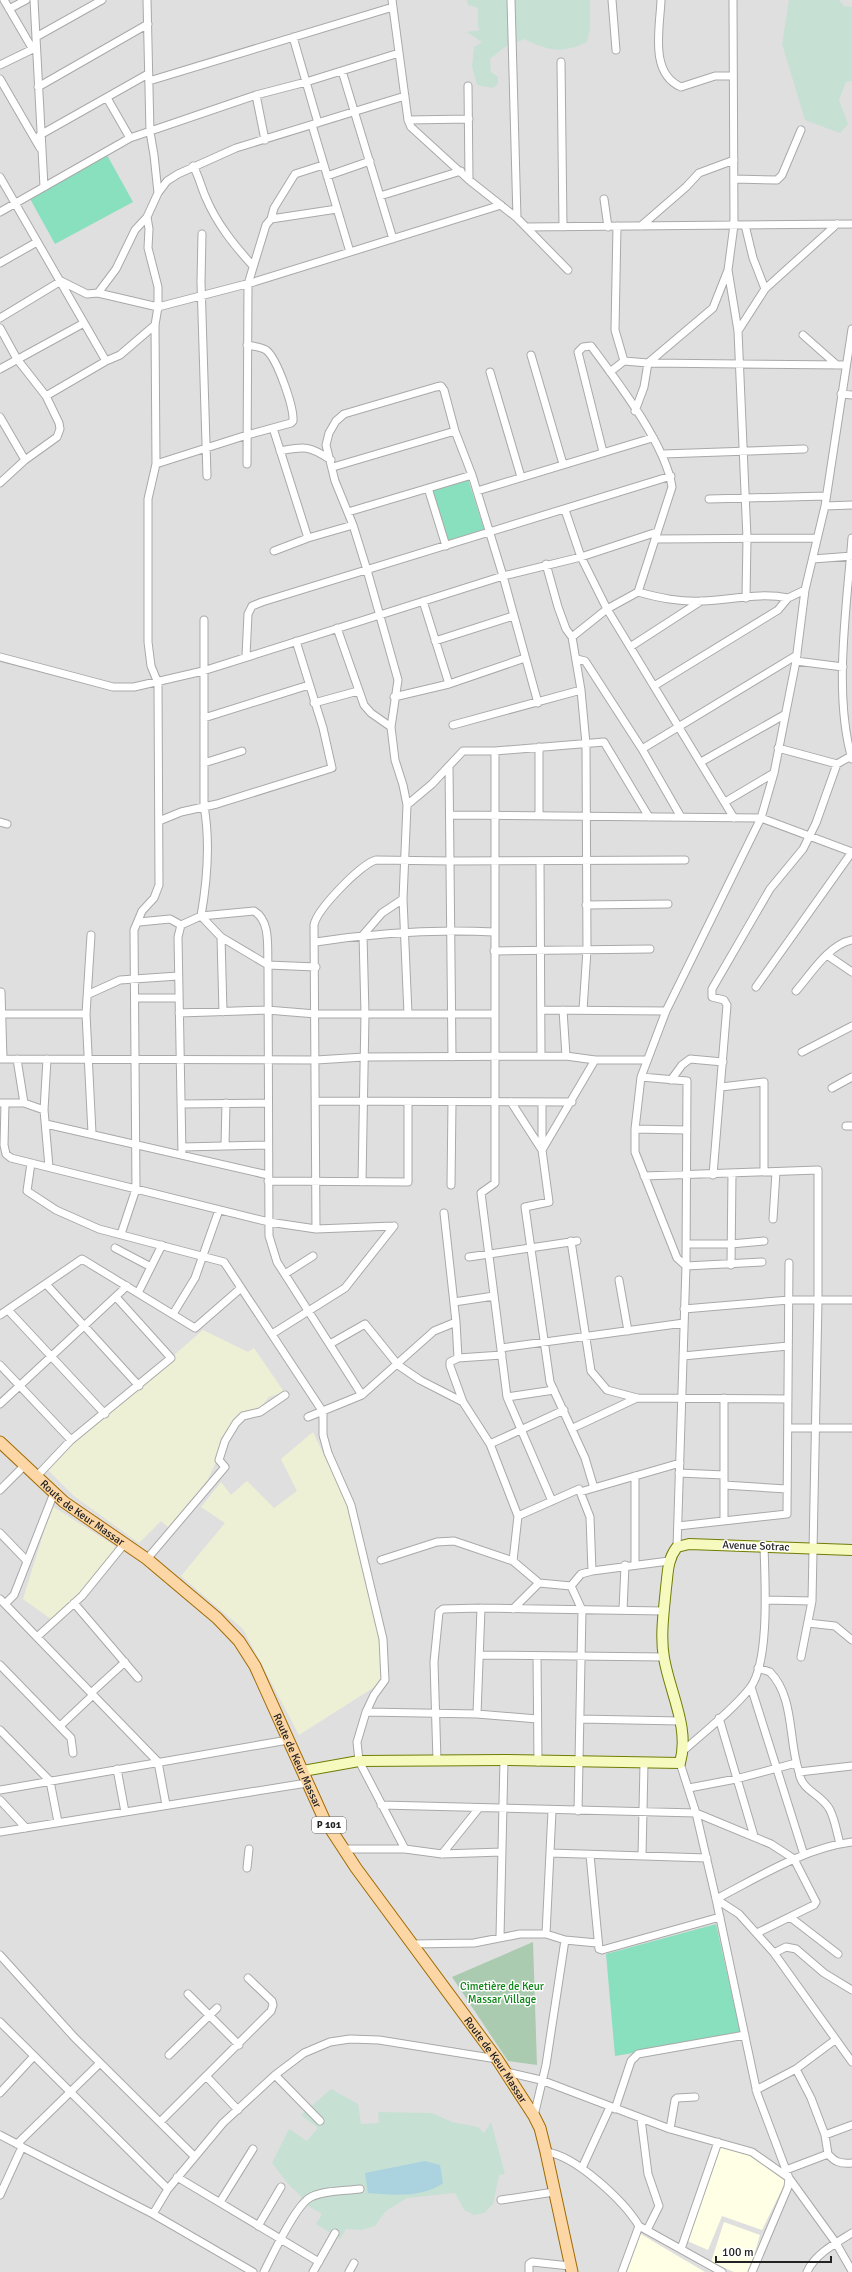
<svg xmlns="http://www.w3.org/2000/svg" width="852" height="2272" font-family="Signika,sans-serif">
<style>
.residential{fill:#e0dfdf}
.education{fill:#ffffe5}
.farmland{fill:#eef0d5}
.wetland{fill:#c6e0d4}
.cemetery{fill:#aacbaf}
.pitch{fill:#88e0be}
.water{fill:#aad3df}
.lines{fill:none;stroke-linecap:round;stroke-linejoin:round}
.street-casing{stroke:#a9a9a9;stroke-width:9}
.secondary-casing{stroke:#707d05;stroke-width:12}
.primary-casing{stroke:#a06b00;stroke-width:13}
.street{stroke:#fff;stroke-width:7}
.secondary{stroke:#f7fabf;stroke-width:10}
.primary{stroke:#fcd6a4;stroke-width:11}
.labels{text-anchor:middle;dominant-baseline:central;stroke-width:3;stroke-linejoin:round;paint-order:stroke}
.shield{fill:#fff;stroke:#646464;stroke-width:1}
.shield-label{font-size:10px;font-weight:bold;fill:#222}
.street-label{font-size:11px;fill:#222;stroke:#fff}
.park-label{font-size:11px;fill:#0c8416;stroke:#fff}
</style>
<rect width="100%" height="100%" fill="#f2efe9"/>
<!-- residential -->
<path class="residential" d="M 0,0 L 852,0 L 852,2272 L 0,2272 Z"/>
<!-- education -->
<path class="education" d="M 717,2140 L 754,2156 L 786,2181 L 762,2230 L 722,2216 L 708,2250 L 685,2240 Z
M 724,2222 L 760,2235 L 749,2272 L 734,2272 L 711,2262 Z
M 639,2233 L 705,2272 L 625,2272 Z"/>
<!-- farmland -->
<path class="farmland" d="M 203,1330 L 248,1352 L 254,1348 L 284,1392 L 269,1397 L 259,1409 L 241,1413 L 221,1438 L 217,1460 L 207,1481 L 168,1527 L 161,1521 L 139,1543 L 74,1496 L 48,1470 L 80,1437 Z
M 313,1432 L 362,1535 L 387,1679 L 299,1735 L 243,1629 L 181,1576 L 225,1523 L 201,1507 L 221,1482 L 231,1495 L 247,1481 L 274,1508 L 297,1491 L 281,1459 Z
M 52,1506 L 115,1546 L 112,1554 L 81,1593 L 51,1619 L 23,1599 Z"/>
<!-- wetland -->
<path class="wetland" d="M 467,0 L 590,0 L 590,29 L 587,42 C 562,54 549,51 524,39 L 505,47 L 490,59 L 491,72 L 498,77 L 498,84 L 493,88 L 477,85 L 472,67 L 474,47 L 482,42 L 467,32 L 480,30 L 478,27 L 478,8 L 468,5 Z
M 789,0 L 839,0 L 844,6 L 852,7 L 852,81 L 846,82 L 839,100 L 848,124 L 840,133 L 805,120 L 782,44 Z
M 331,2089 L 358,2104 L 361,2124 L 379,2123 L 378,2112 L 432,2113 L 452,2122 L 478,2127 L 484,2133 L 491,2122 L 505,2174 L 499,2175 L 493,2204 L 484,2213 L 474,2215 L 464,2210 L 455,2193 L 407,2198 L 386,2211 L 375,2226 L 361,2230 L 346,2229 L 340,2239 L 316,2224 L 322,2214 L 306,2205 L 301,2213 L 295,2209 L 302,2197 L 288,2184 L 272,2163 L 289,2129 L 307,2141 L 318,2128 L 301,2115 Z"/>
<!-- cemetery -->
<path class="cemetery" d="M 533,1942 L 537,2065 L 508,2061 L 452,1977 Z"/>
<!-- pitch -->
<path class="pitch" d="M 107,155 L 133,202 L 55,244 L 29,197 Z
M 467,476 L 485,532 L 449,543 L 431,488 Z
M 716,1924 L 741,2035 L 615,2056 L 606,1954 Z"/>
<!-- water -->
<path class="water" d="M 425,2161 L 440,2165 L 443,2183 C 423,2198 392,2195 368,2193 L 365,2173 Z"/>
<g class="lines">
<defs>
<path id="street" d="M 4,0 L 32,48
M 34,0 L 44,187
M 147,0 L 150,132 L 154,155 L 158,193
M 392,0 L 408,120 L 411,127 L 469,180 L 517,218 L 568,270
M 511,0 L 517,218
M 612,0 L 616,50
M 661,0 C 660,28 649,73 681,87 L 715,76 L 733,76
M 733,0 L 734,225 L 728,270 L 738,331 L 747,538 L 746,598
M 9,9 L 26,0
M 36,37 L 102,0
M 293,37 L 318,123
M 561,62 L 563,227
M 0,65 L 35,48
M 342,71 L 393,239
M 0,79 L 40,148
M 149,81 L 393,7
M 468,86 L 469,180
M 38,87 L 148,24
M 256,95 L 265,140
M 107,98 L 130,138
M 408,120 L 469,119
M 312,125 L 350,252
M 40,135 L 148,74
M 193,166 C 199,176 201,187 206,198 C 217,224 234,245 253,266
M 327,176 L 370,161
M 0,177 L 106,361
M 734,179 L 777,180 L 782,175 L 801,130
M 380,196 L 461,171
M 604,199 L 608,227
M 0,212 L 130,138 L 256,95 L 306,82 L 399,53
M 271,219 L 274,208 L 295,174 L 323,165
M 745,225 L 753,258 L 765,289
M 617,226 L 615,330 L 624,361
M 641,226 L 686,187 L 699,173 L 734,160
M 526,227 L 852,224
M 202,234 L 201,282 L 207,476
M 0,263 L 37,242
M 98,293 L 158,307 L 254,282 L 501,205
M 0,318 L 61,281 L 87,294 L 98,293 L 116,269 L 135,230 L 147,217 L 158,193 L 167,181 L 178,174 L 236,148 L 405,96
M 0,328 L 17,359 L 46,396 L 59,423 L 60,429 L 57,437 L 25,460 L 0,483
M 738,331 L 765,289 L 837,224
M 803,335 L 837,365
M 531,355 L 563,464
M 0,369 L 84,323
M 490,372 L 521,477
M 610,372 L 624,361 L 648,363 L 845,365
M 841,394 L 852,395
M 46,396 L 106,361 L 120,355 L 155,325
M 635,411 L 644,387 L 648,363 L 713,308 L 728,270
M 0,417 L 25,460
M 273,428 L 308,538
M 280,451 C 305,446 310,446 331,460
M 603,452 L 578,352 L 583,347 L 591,346 C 617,381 666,445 672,487 L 638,592
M 663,454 L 804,449
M 156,464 L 247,435 L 291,423 L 293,421 C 294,407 277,358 266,350 C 261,347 253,346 247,345
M 247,464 L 248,284 L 266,225 L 271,219 L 337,209
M 333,467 L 455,431
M 428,488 L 446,546
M 477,491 L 652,438
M 709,499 L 826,496
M 825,506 L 852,505
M 565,510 L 581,557 L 607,609 L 734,818
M 348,512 L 472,475
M 852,538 C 847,606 833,694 852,759
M 655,539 L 817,538
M 274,551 L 308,538 L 353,525
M 813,559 L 852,556
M 546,564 L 558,607 L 566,629 L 572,637 L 581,690 L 586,744 L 587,950 L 583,1010
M 423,601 L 449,684
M 337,628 L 364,705 L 371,713 L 391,727
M 572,637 L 607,609 L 638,592 C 660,598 679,602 702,601 C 731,600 760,592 788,598
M 435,641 L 513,616
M 630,647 L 701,601
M 246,656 L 248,614 L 252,606 L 262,602 L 671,476
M 0,657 L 113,687 L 134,687 L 203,671 L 503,576 L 581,557 L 657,532
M 577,659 L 585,661 L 589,667 L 642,749 L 681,817
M 796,661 L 843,667
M 654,686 L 778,610 L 788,598 L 805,590
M 394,697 L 449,684 L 525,658
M 314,703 L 358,691
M 204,718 L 309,685
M 453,725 L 581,690
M 539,747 L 539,816
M 778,748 L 837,764
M 642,749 L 797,655
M 495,751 L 495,1183 L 481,1193 L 507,1397 L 552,1501
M 701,762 L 784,715
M 204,763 L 242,751
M 449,766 L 452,1057
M 725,802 L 774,773
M 407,805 L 432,784 L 463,751 L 495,751 L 604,742 L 649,817
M 450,815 L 761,818 L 852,852 L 756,987
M 159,821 L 181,812 L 217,804 L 332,768 L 323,728 L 296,641
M 0,822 L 7,824
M 540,861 L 541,1056
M 586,905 L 668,904
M 201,916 L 254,911 C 271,921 267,947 268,965 L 269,1236 L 277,1262 L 362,1395
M 201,916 L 221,937 L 268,965 L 316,967
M 139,922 L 170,919 L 181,925
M 91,935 L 86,1014 L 92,1133
M 221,937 L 223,1012
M 316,942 C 375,933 434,929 494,932
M 494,951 L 650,949
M 827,955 L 852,972
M 796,991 C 811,974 828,945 852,940
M 1,992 L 3,1059
M 89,994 L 120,980 L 178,976
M 135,998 L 178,998
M 542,1010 L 666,1011
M 563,1010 L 566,1056
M 179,1013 L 267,1010 L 316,1014 L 494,1014
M 2,1014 L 86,1014
M 408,1014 L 403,899 L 407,805 L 403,785 L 395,760 L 391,727 L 398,680 L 367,570 L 353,525 L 335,481 L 326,445 L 329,433 L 336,421 L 344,414 L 436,387 L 441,386 L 444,390 L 455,431 L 472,475 L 503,576 L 538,703
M 802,1052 L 852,1026
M 0,1059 L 316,1060 L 364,1057 L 566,1056 L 595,1060 L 646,1060
M 17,1059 L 24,1103
M 47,1059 L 44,1110 L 49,1167
M 641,1077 L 687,1081 L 686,1266 L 677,1547
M 671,1080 L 682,1065 L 690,1059 L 723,1062
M 721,1087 L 764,1082 L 764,1171
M 832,1088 L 852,1077
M 316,1101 L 572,1102
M 511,1102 L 542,1150
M 542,1102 L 542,1150 L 549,1202 L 525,1207 L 550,1382 L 585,1458 L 594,1488
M 0,1103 L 24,1103 L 44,1110
M 5,1103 L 4,1145 L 6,1154 L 11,1158 L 269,1222 L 316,1229 L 394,1226
M 181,1104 L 268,1103
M 46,1124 L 268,1175
M 846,1126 L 852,1126
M 635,1129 L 687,1130
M 225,1146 L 226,1103
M 182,1147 L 268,1145
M 542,1150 L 595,1060
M 182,1154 L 178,937 L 181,925 L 201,916 C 207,882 210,840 204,806 L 204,620
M 31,1163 L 27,1191 L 56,1210 L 99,1229 L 224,1262 L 323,1412 L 323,1435 L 328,1453 L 351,1505 L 383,1639 L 385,1680 L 374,1695 L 366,1712 L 357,1742 L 359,1761 L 405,1849
M 713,1175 L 727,1005 L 724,1000 L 712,997 L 712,989 L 770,889 L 803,849 L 816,823 L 837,764 L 851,756
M 644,1176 L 818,1170 L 818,1300 L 812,1601 L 801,1657
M 268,1181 L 408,1182 L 408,1102
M 362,1182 L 365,1014 L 363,935 L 382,913 L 403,899
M 451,1185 L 452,1102
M 444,1213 L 456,1322 L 458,1358
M 773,1219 L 776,1172
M 316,1229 L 314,925 C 317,909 361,864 376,860 L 450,861 L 685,860
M 121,1234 L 136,1189 L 134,930 L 142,911 L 154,898 L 159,885 L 158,683 L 151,666 L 148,642 L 148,499 L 156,464 L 155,325 L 158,307 L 158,287 L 148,248 L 149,229 L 147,217
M 571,1241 L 591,1371 L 607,1390 L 637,1398 L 788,1399
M 686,1244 L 731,1244 L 764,1241
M 115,1248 L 151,1267
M 469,1257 L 577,1241
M 762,1262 L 686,1266 L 677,1258 L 635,1152 L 635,1129 L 641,1077 L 666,1011 L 761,818 L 774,773 L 796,661 L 805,590 L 825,506 L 852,329
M 731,1265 L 732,1173
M 285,1274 L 313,1256
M 619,1280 L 628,1331
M 46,1284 L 139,1386
M 138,1293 L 162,1245
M 454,1302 L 494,1296
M 684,1309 L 789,1300 L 852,1300
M 8,1310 L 105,1414
M 173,1314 L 195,1278 L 219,1210
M 0,1315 L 82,1259 L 195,1328 L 241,1288
M 272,1334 L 345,1288 L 394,1226
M 330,1344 L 365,1324 L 398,1365 L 420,1380 L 463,1402
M 501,1348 L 684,1323
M 502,1355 L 458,1358 L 450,1362 L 450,1366 L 463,1402 L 490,1444 L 518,1516 L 513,1561
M 683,1356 L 788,1346
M 0,1365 L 71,1440
M 507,1397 L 554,1390
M 0,1404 L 127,1286
M 308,1417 L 362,1395 L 434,1331 L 456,1322
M 573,1428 L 637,1398
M 788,1428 L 852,1428
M 490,1444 L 564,1410
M 679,1473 L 724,1475
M 36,1477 L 71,1440 L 171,1358 L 116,1297
M 724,1485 L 787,1489
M 0,1490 L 24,1466
M 580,1492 L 680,1463
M 518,1516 L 579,1489 L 590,1517 L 592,1571
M 724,1521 L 724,1398
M 678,1526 L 787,1514 L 789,1263
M 0,1533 L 27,1561
M 147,1559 L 225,1467 L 219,1460 L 225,1441 L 236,1423 L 243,1416 L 260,1412 L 285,1395
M 381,1560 L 437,1542 L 454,1541 L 513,1561 L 539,1583 L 571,1586
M 635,1564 L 635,1476
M 571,1586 L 582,1610 L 578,1811
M 571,1586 L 581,1574 L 592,1571 L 669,1561
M 0,1599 L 158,1762 L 166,1805
M 766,1600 L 812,1601
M 74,1603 L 138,1678
M 5,1604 L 14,1595 L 54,1493
M 513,1609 L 539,1583
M 623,1610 L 625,1565
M 808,1623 L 835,1626 L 852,1640
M 37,1637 L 82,1596 L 125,1543
M 481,1655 L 664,1657
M 537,1656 L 538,1762
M 0,1665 L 71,1738 L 73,1753
M 758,1668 L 770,1672 C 795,1698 788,1740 799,1772 L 852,1766
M 751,1687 L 804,1855
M 91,1693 L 125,1662
M 366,1712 L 477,1714 L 537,1719
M 477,1714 L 481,1608
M 719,1718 L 754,1836
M 580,1719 L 680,1721
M 60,1726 L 93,1695
M 0,1730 L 50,1781 L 58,1822
M 683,1751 C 705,1731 732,1711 750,1688 C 770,1662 765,1580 764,1547
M 437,1761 L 434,1662 L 439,1612 L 443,1609 L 481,1608 L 663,1611
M 680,1763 L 696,1813 L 716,1899 L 757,2093 L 789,2178 L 836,2243 L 852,2271
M 117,1769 L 125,1812
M 799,1772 C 801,1791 822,1794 830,1810 C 835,1820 837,1833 840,1844
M 689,1788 L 736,1779 L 796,1763
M 0,1790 L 288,1740
M 0,1800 L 26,1828
M 381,1805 L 696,1813 L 771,1844 L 794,1859 L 816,1902 L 814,1905 L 757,1933
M 0,1832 L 307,1783
M 344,1849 L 405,1849 L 442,1854 L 502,1852
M 550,1853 L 707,1858
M 442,1854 L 479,1808
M 590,1855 L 599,1949 L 602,1950 L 720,1917
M 642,1856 L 644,1764
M 247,1868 L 249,1849
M 716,1899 L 739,1914 L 774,1953 L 852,2062
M 716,1899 C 759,1877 804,1848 852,1842
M 790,1917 L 838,1954
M 546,1934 L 552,1811
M 500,1937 L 504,1760
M 413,1944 L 474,1943 L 520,1934 L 546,1934 L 565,1940 L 597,1943
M 774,1953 L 786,1947 L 796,1949 L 824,1973 L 852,1990
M 0,1955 L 74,2037 L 194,2156
M 188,1994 L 239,2045
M 0,2022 L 168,2189
M 835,2040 L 796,2069 L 811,2098 L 825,2135 L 852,2125
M 169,2055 L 217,2008
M 506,2072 L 541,2080 L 670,2129 L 752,2152 L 789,2178
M 275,2075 L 320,2121
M 207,2077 L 238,2110
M 756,2090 L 796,2069
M 0,2093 L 34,2056
M 615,2109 L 631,2061 L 638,2054 L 745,2035
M 534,2116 L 546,2065 L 565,1940
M 641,2119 L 648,2174 L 659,2206 L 647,2230
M 160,2122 L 271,2011 L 273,2005 L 272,2001 L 248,1978
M 670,2129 L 675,2100 L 677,2098 L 695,2097
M 0,2135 L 21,2146
M 17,2144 L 100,2063
M 546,2152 C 575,2155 624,2201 639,2226
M 828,2154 C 835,2162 840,2164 852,2163
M 582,2168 L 610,2107
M 786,2170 L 828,2154 L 825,2135
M 177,2177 L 319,2262
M 0,2195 L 22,2147 L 153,2214 L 253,2272
M 501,2200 L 554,2192
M 220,2202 L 253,2149
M 153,2214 L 168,2189 L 223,2123 L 275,2075 L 304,2053 L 330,2042 L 350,2039 L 379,2040 L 497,2059
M 258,2226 L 281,2187
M 681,2249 L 718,2142
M 264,2272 C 272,2256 296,2204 311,2197 C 325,2190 345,2191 360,2189
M 313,2272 L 335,2233
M 349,2272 L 354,2263
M 529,2272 L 529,2264 L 532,2262 L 570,2266
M 622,2272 L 639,2226 L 722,2272
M 752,2272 L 788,2187 L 789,2178
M 807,2272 C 815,2254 836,2243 852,2233"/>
<path id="secondary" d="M 303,1771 L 359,1761 L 504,1760 L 680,1763 C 690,1728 670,1693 664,1658 C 660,1636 664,1610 666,1588 C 668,1573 667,1560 677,1547 L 689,1544 L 852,1550"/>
<g id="primary">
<path id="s1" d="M 0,1442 L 64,1502 L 147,1559 L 217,1618 L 239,1641 L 255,1666 L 324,1819 L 356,1868 L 497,2059 L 534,2116 L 540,2128 L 546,2152 L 572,2272"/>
</g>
</defs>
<!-- street casing -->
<use href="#street" class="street-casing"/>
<!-- secondary casing -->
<use href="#secondary" class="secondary-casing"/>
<!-- primary casing -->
<use href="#primary" class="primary-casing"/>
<!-- street -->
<use href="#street" class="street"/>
<!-- secondary -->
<use href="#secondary" class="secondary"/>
<!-- primary -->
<use href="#primary" class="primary"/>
</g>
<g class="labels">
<!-- shield labels -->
<rect class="shield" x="312" y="1817" width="34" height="16" rx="3"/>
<g class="shield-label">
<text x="329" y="1825">P 101</text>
</g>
<!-- street labels -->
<g class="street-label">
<text stroke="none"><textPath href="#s1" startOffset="109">Route de Keur Massar</textPath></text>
<text transform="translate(756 1546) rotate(2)">Avenue Sotrac</text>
<text stroke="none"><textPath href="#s1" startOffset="445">Route de Keur Massar</textPath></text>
<text stroke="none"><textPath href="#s1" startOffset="805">Route de Keur Massar</textPath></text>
</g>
<!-- park labels -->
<g class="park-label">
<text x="502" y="1986">Cimetière de Keur<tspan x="502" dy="13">Massar Village</tspan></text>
</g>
</g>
<!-- scale -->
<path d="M716 2256v6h115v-6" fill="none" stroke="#222222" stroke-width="2"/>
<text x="722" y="2256" font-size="12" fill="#222222" stroke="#ffffff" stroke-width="3" paint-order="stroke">100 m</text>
</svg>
